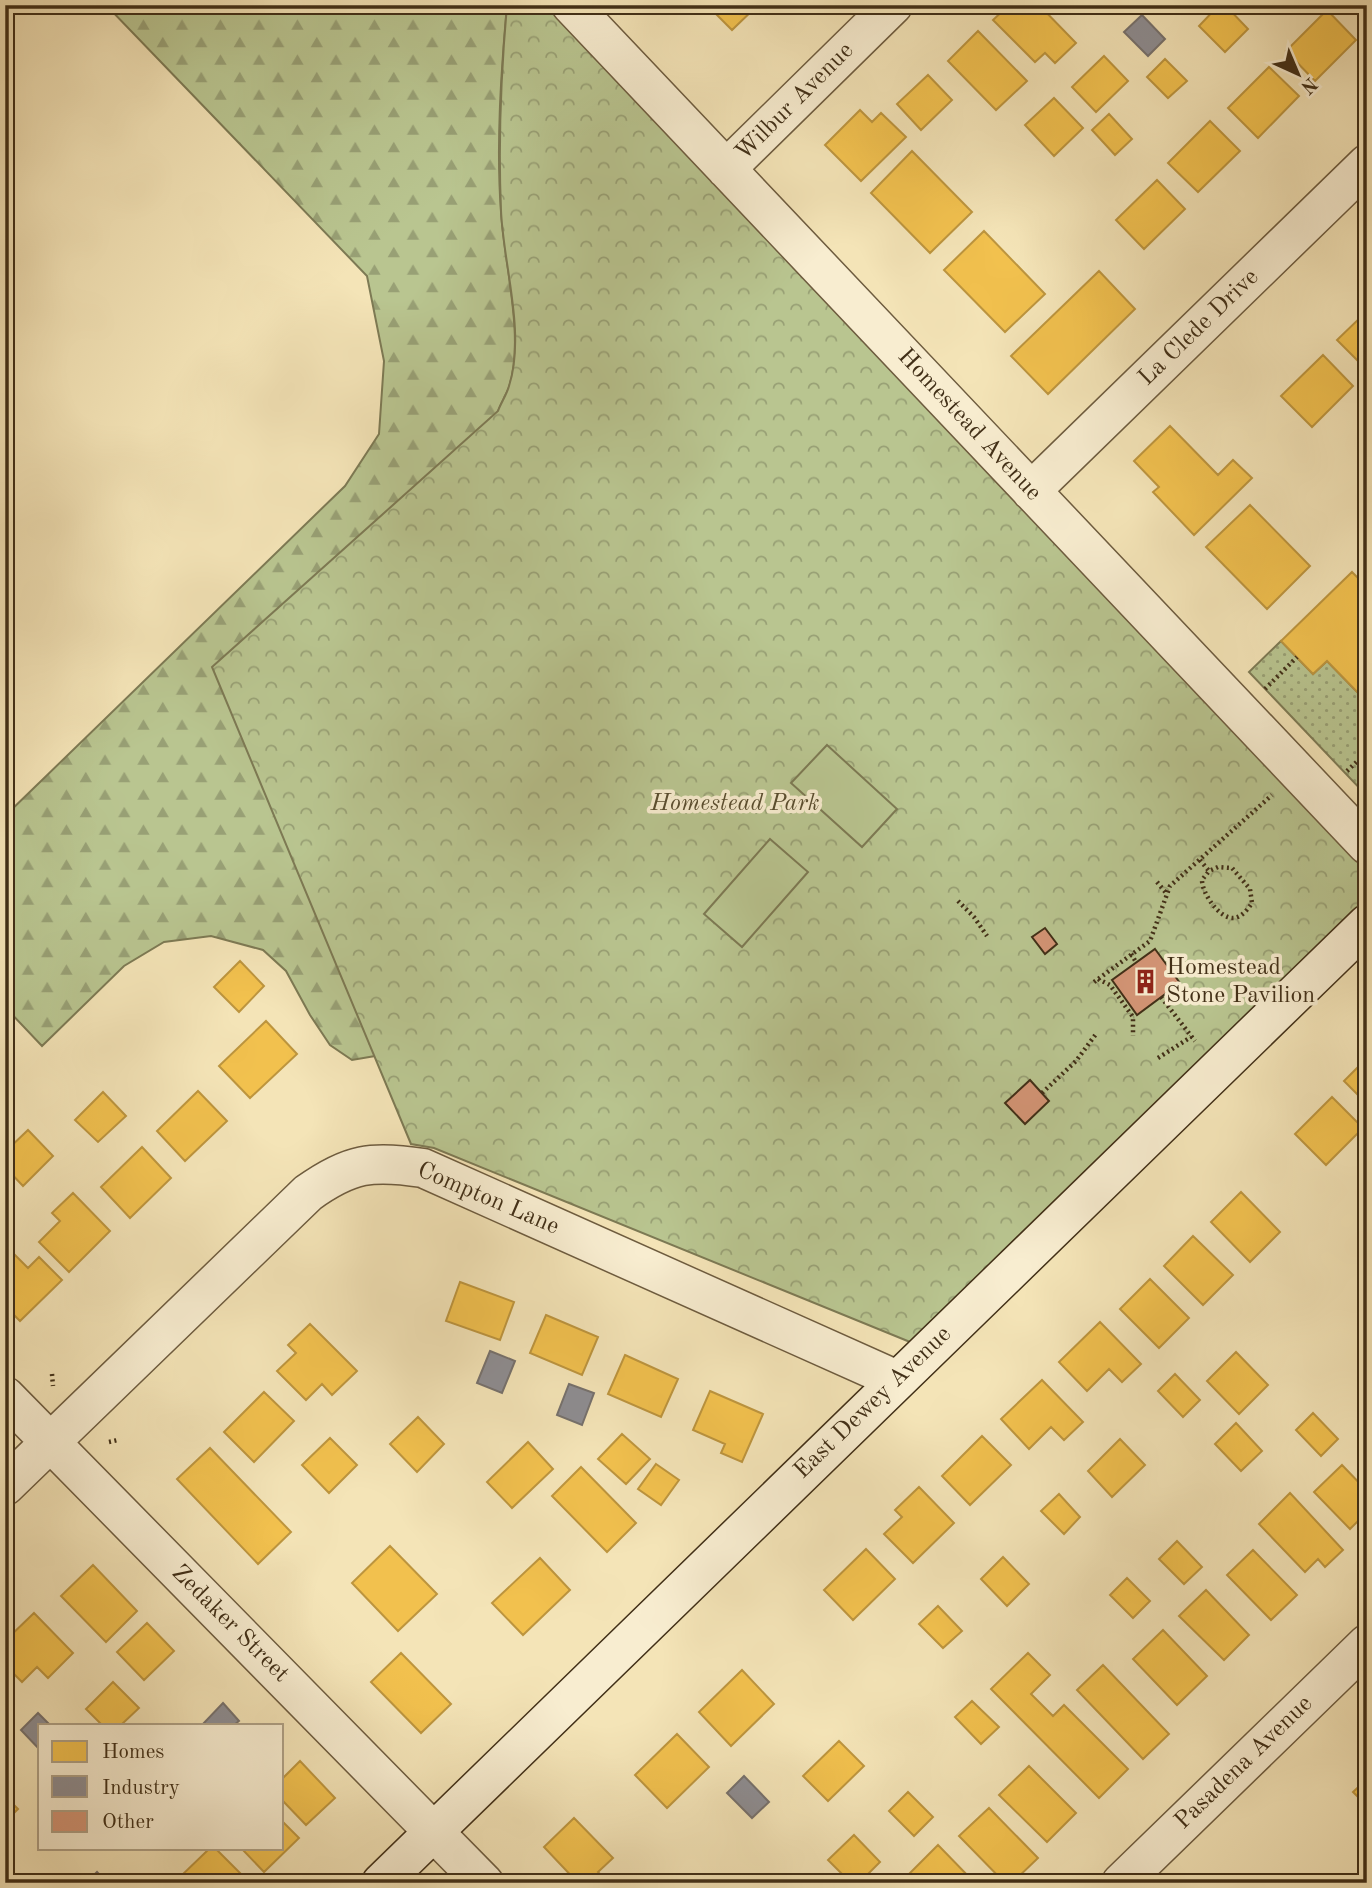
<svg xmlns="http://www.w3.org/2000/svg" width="1372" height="1888" font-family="'Old Standard TT',serif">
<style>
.grass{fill:url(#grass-dots);stroke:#7d7a54;stroke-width:2}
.forest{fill:url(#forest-firs);stroke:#7d7a54;stroke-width:2}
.park{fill:url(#park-crowns);stroke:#7d7a54;stroke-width:2}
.pitch{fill:#b9c590;stroke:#7d7a54;stroke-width:2}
.homes{fill:#f2c14e;stroke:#bd953e;stroke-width:2}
.industry{fill:#8d8d92;stroke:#76716d;stroke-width:2}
.building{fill:#d49576;stroke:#412f17;stroke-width:2}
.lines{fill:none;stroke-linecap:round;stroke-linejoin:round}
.street-casing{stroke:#6e5c3f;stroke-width:41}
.secondary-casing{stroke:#412f17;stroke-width:41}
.path{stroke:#412f17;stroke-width:4.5;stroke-dasharray:2 3.5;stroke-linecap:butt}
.street{stroke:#f8edd0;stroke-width:38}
.secondary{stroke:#f8edd0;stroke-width:38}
.labels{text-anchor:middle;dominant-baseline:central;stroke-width:7;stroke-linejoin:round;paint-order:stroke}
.street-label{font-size:24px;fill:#412f17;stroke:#f8edd0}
.park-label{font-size:24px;font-style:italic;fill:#594d2f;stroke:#f8edd0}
.poi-label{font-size:24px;fill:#412f17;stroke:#f8edd0;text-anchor:start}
</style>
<defs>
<pattern id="grass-dots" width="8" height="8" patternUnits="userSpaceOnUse" patternTransform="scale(1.75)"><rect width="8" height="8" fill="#b9c590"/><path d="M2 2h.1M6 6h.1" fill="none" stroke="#98a075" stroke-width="1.8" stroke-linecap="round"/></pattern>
<pattern id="forest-firs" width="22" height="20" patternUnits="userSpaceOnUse" patternTransform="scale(1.75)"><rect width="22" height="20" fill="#b9c590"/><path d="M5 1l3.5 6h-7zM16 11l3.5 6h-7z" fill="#98a075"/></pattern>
<pattern id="park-crowns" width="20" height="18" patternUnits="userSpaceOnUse" patternTransform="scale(1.75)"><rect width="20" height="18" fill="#b9c590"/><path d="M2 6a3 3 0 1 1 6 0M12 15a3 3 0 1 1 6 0" fill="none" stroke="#98a075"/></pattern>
</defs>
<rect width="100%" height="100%" fill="#f4e4b7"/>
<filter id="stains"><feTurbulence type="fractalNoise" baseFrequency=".00286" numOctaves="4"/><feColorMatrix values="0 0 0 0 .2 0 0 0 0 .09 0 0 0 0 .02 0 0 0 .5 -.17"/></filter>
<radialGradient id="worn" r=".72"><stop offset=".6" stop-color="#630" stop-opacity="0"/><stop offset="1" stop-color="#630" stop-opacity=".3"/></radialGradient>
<!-- grass -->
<path class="grass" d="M 1281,641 L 1313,674 L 1327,661 L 1367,702 L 1367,712 L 1362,716 L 1367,721 L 1367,796 L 1249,672 Z"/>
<!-- forest -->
<path class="forest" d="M 106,5 L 507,5 C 501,73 496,145 501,212 C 504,263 525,338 509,387 C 506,395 501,403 498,411 L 398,1038 L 375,1056 L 352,1060 L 330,1045 L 310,1015 L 286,971 L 263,950 L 211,936 L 164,942 L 124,966 L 42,1046 L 5,1007 L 5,816 L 345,486 L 379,434 L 384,361 L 367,276 Z"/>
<!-- park -->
<path class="park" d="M 507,5 L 571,5 L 1367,845 L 1367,924 L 915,1344 L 434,1148 L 411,1144 L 212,667 L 498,411 C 501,403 507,394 509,386 C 526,333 503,264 501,210 C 498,141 501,73 507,5 Z"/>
<!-- pitch -->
<path class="pitch" d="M 827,745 L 897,809 L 862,847 L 791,783 Z
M 770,839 L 808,872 L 742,947 L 704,914 Z"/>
<!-- homes -->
<path class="homes" d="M 707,5 L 758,5 L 732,30 Z
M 1009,5 L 1017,11 L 1023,5 L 1039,5 L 1076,43 L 1055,63 L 1045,53 L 1035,62 L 993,20 Z
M 1219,5 L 1225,5 L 1248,29 L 1225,52 L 1199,26 Z
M 1353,5 L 1367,5 L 1367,20 Z
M 1327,10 L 1356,40 L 1315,81 L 1286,51 Z
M 978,31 L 1027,81 L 996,110 L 948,61 Z
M 1104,56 L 1128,81 L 1096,112 L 1072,87 Z
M 1165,59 L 1187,81 L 1168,98 L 1147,77 Z
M 1269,67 L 1299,96 L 1258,138 L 1228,108 Z
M 928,75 L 952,100 L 921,130 L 897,104 Z
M 1054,98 L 1083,128 L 1054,156 L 1025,125 Z
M 860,110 L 872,122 L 881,113 L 906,137 L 861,181 L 825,145 Z
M 1109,114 L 1132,139 L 1115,155 L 1092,130 Z
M 1210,121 L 1240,151 L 1198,192 L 1168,163 Z
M 912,151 L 972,212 L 930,253 L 871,193 Z
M 1157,180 L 1185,209 L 1144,249 L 1116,220 Z
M 984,231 L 1045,294 L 1005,332 L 944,270 Z
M 1099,271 L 1135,309 L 1048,394 L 1011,356 Z
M 1367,311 L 1367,370 L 1337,340 Z
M 1323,355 L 1353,386 L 1312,427 L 1281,396 Z
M 1170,426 L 1218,475 L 1233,460 L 1252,478 L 1194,535 L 1153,492 L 1159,487 L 1134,461 Z
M 1250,505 L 1310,566 L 1267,609 L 1206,547 Z
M 1352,572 L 1367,587 L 1367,702 L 1327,661 L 1313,674 L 1281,641 Z
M 240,961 L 264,986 L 239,1012 L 214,987 Z
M 266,1021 L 297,1054 L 250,1098 L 219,1066 Z
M 1367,1058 L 1367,1104 L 1344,1081 Z
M 198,1091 L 227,1121 L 185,1161 L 157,1131 Z
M 103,1092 L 126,1116 L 98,1142 L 75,1120 Z
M 1332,1097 L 1363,1128 L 1326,1165 L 1295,1134 Z
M 28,1130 L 53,1156 L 23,1186 L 5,1167 L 5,1152 Z
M 142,1147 L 171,1178 L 130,1218 L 101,1187 Z
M 1241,1192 L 1280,1232 L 1250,1262 L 1211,1222 Z
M 73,1193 L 110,1231 L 69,1272 L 39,1242 L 60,1221 L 52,1213 Z
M 1193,1236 L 1233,1275 L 1203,1305 L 1164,1266 Z
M 5,1245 L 28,1268 L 39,1257 L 62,1280 L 20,1321 L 5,1306 Z
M 1150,1279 L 1189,1318 L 1159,1348 L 1120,1309 Z
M 460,1282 L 514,1302 L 500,1340 L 446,1321 Z
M 546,1315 L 598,1337 L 582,1375 L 530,1353 Z
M 1100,1322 L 1141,1364 L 1122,1382 L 1109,1369 L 1087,1391 L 1059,1362 Z
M 310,1324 L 357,1371 L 332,1395 L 322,1384 L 306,1400 L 277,1371 L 296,1353 L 288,1345 Z
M 1236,1352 L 1268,1385 L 1239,1414 L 1207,1381 Z
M 625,1355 L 678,1379 L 661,1417 L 608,1394 Z
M 1175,1374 L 1200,1400 L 1183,1417 L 1158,1391 Z
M 1042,1380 L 1083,1422 L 1064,1440 L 1051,1427 L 1029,1449 L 1001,1419 Z
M 710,1391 L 763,1414 L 742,1462 L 721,1453 L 725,1444 L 693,1430 Z
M 264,1392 L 294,1421 L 254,1462 L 224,1432 Z
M 1313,1413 L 1338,1439 L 1321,1456 L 1296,1430 Z
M 418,1417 L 444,1444 L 417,1472 L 390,1444 Z
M 1236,1423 L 1262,1451 L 1241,1471 L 1215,1444 Z
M 622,1434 L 650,1459 L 626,1484 L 598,1459 Z
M 982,1436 L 1011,1465 L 970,1505 L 942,1476 Z
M 330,1438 L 357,1465 L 329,1493 L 302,1465 Z
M 1120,1439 L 1145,1465 L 1112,1497 L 1088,1471 Z
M 528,1442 L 553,1469 L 512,1508 L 487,1482 Z
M 210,1448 L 291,1532 L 258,1564 L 177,1479 Z
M 656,1464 L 679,1480 L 661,1505 L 638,1489 Z
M 1342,1465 L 1367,1491 L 1367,1512 L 1350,1529 L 1314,1492 Z
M 581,1467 L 636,1523 L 607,1552 L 552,1496 Z
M 919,1487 L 954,1523 L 913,1563 L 884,1534 L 902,1517 L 895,1510 Z
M 1290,1493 L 1343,1550 L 1325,1567 L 1318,1559 L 1305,1572 L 1259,1524 Z
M 1059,1494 L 1080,1517 L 1064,1534 L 1041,1511 Z
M 1177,1541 L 1202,1567 L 1184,1584 L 1159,1559 Z
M 390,1546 L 437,1594 L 398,1631 L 352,1583 Z
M 866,1549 L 895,1579 L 853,1620 L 824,1590 Z
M 1253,1550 L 1297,1595 L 1271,1620 L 1227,1575 Z
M 1003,1557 L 1029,1584 L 1007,1606 L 981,1579 Z
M 540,1558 L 570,1590 L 523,1635 L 492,1603 Z
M 93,1565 L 137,1611 L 106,1642 L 61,1596 Z
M 1127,1578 L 1150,1601 L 1133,1618 L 1110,1595 Z
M 1206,1590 L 1249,1635 L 1224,1660 L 1179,1616 Z
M 938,1606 L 962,1631 L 943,1648 L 919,1624 Z
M 34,1613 L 73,1653 L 48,1678 L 37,1667 L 22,1682 L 5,1665 L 5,1641 Z
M 147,1623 L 174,1651 L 144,1680 L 117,1652 Z
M 1163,1630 L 1207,1676 L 1177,1705 L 1133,1659 Z
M 401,1653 L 451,1704 L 421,1733 L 371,1682 Z
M 1028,1653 L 1050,1675 L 1031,1694 L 1053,1716 L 1064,1705 L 1128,1769 L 1099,1798 L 991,1689 Z
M 1103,1665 L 1169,1734 L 1143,1759 L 1077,1690 Z
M 742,1670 L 774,1704 L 731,1746 L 699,1712 Z
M 113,1682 L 139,1708 L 121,1725 L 102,1725 L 86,1709 Z
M 972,1701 L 999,1727 L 981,1744 L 955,1717 Z
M 677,1734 L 709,1767 L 667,1808 L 635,1775 Z
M 839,1741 L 864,1766 L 828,1801 L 803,1776 Z
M 300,1761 L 335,1798 L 306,1825 L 282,1800 L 282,1779 Z
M 1029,1766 L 1076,1813 L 1047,1842 L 999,1795 Z
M 1367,1779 L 1367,1806 L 1353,1792 Z
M 908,1792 L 933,1817 L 914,1836 L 889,1811 Z
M 5,1796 L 18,1809 L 5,1822 Z
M 989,1808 L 1038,1858 L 1012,1883 L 1005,1883 L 959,1836 Z
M 574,1818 L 613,1858 L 598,1872 L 609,1883 L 578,1883 L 544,1847 Z
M 282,1821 L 299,1838 L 264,1872 L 241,1848 L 282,1848 Z
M 854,1835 L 880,1862 L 859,1883 L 851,1883 L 828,1860 Z
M 938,1845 L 975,1883 L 916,1883 L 908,1875 Z
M 210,1848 L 215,1848 L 250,1883 L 189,1883 L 182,1875 Z"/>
<!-- industry -->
<path class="industry" d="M 1142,15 L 1165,39 L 1148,56 L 1124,32 Z
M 490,1351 L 515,1361 L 502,1393 L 477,1383 Z
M 569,1384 L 594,1393 L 582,1425 L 557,1415 Z
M 223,1703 L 239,1721 L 234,1725 L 202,1725 Z
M 38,1713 L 50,1725 L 40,1725 L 40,1750 L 21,1730 Z
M 744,1776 L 769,1802 L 752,1818 L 727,1793 Z
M 97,1872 L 107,1883 L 86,1883 Z"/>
<!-- building -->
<path class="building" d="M 1045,928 L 1057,944 L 1045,954 L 1032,937 Z
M 1155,949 L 1180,983 L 1137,1015 L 1112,980 Z
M 1030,1080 L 1049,1101 L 1025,1124 L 1005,1103 Z"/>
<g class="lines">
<defs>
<path id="street" d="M 571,5 L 1367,845
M 726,169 L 893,5
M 1031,491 L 1367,164
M 5,1396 L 484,1883
M 5,1486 L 308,1193 C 350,1163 372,1160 423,1168 L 897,1380
M 1121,1883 L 1367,1644"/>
<path id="secondary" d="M 381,1883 L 1367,924"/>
</defs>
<!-- street casing -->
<use href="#street" class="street-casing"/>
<!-- secondary casing -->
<use href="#secondary" class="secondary-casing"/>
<!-- path -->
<path class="path" d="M 1265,689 L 1297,657
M 1347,771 L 1367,752
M 1200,860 L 1209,871 L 1218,867 L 1232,868 L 1250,889 L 1252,903 C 1248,909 1242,917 1234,918 C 1219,919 1202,893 1202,880 L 1209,871
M 1157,882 L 1167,894
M 958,901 L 974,917 L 987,936
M 1131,954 L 1136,962
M 1098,979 L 1110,985 L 1133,1017 L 1133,1036
M 1094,982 L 1150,941 L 1170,886 L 1272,795
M 1161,997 L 1195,1041
M 1158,1058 L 1191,1037
M 1042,1093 L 1076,1061 L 1096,1034
M 52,1374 L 53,1386
M 109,1442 L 118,1440"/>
<!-- street -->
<use href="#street" class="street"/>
<!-- secondary -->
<use href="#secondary" class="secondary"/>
</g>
<!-- icons -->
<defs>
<symbol id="building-bare" viewBox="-9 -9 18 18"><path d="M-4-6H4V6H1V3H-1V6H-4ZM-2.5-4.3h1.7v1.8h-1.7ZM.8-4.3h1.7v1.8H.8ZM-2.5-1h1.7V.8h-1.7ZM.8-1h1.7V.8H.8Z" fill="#8f2418" stroke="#f8edd0" stroke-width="2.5" paint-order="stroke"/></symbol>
</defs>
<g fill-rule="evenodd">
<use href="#building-bare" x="1128" y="964" width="35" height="35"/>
</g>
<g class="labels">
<!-- street labels -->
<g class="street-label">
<text transform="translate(795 102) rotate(-45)">Wilbur Avenue</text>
<text transform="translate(1199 328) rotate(-44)">La Clede Drive</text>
<text transform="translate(969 425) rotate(47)">Homestead Avenue</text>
<text transform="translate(488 1199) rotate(23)">Compton Lane</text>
<text transform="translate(873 1403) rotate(-44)">East Dewey Avenue</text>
<text transform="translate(230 1624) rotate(45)">Zedaker Street</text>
<text transform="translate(1244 1763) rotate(-44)">Pasadena Avenue</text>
</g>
<!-- park labels -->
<g class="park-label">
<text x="735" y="804">Homestead Park</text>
</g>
<!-- poi labels -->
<g class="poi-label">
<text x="1166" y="968">Homestead<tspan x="1166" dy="28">Stone Pavilion</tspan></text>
</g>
</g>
<!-- margin -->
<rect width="1372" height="1888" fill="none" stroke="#f4e4b7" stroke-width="28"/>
<rect x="7" y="7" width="1358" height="1874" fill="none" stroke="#412f17" stroke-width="3.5"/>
<rect x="14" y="14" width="1344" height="1860" fill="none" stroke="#412f17" stroke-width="2"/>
<!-- legend -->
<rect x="38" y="1724" width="245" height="126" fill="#f8edd0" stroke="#afa186" stroke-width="2"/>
<rect x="52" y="1741" width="35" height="21" fill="#f2c14e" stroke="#afa186" stroke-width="2"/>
<text x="102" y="1758" font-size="21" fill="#412f17">Homes</text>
<rect x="52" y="1776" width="35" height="21" fill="#8d8d92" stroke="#afa186" stroke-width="2"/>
<text x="102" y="1794" font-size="21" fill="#412f17">Industry</text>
<rect x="52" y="1811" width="35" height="21" fill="#d49576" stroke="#afa186" stroke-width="2"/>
<text x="102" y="1828" font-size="21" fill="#412f17">Other</text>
<!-- north arrow -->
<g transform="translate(1298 74) rotate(136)" stroke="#f8edd0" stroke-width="5" paint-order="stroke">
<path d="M0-5L12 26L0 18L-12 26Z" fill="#412f17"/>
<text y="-10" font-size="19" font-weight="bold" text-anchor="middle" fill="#412f17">N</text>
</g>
<rect width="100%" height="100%" filter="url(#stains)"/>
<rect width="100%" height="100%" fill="url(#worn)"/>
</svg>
